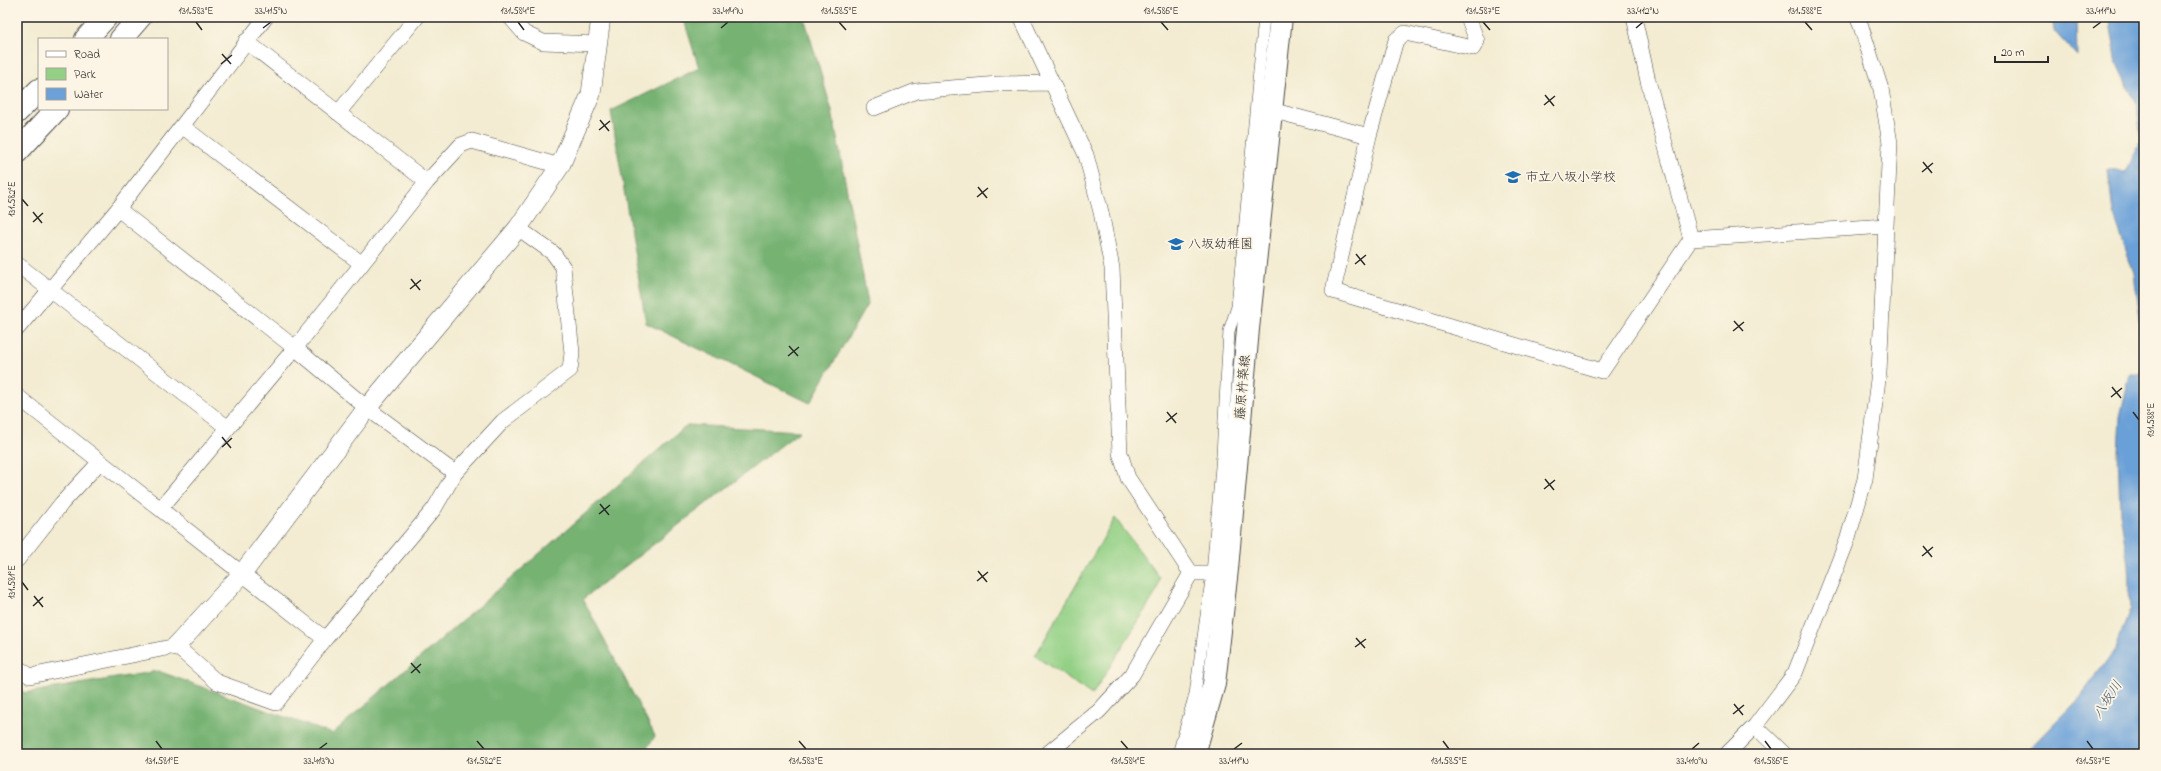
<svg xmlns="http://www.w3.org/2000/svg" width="2161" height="771" font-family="'Indie Flower','Klee One',sans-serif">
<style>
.green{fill:#93d085;stroke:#5f7e58}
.forest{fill:#76b272;stroke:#506e4e}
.water{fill:#6ba0d8;stroke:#4b6682}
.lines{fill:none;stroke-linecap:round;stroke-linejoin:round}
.pedestrian-casing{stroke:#494844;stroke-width:12}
.minor-casing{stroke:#494844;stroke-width:16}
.tertiary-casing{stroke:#494844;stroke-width:20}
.secondary-casing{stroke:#494844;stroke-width:24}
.motorway-casing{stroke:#494844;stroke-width:24}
.pedestrian{stroke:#fff;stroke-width:11}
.minor{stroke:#fff;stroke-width:15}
.tertiary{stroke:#fff;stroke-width:19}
.secondary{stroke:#fff;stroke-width:22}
.motorway{stroke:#fff;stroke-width:22}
.ticks{fill:none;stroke:#2b2b2b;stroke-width:1.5}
.labels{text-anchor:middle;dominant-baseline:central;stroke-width:3.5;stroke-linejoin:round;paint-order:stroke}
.poi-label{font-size:13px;fill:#2b2b2b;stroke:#fcf5e5;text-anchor:start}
.street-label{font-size:13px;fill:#2b2b2b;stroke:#fcf5e5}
.water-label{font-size:14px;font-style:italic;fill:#455a70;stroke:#fcf5e5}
.neatline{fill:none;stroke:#2b2b2b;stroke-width:1.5}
.ticks-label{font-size:10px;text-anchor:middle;fill:#2b2b2b}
</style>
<rect width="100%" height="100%" fill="#fcf5e5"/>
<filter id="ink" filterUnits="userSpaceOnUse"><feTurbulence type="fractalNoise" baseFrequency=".025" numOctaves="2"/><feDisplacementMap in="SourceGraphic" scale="8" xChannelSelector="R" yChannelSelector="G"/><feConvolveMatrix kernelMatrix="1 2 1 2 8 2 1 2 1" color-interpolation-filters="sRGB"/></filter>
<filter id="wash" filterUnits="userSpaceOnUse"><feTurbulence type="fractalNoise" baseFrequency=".012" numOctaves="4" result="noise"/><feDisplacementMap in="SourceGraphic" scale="16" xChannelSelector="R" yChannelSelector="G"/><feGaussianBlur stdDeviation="0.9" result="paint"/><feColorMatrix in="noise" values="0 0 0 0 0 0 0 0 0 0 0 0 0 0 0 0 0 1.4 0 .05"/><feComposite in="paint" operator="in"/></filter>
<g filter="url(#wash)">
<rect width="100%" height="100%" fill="#f3ecd2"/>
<!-- green -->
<path class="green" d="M 1115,518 L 1160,578 L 1157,591 L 1092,695 L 1035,656 Z"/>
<!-- forest -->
<path class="forest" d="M 683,17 L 804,17 L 832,111 L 868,303 L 810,403 L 646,323 L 611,111 L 699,68 Z
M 687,425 L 800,431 L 583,599 L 655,736 L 643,754 L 17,754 L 17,687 L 25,693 L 158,671 L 332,734 Z"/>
<!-- water -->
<path class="water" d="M 2052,17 L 2076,17 L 2077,56 L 2054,31 Z
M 2105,17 L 2144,17 L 2144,346 L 2134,274 L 2113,213 L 2108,170 L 2126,172 L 2141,140 L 2137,106 L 2117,64 L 2110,22 Z
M 2130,374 L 2144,374 L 2144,754 L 2024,754 L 2080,697 L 2116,648 L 2130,609 L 2128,564 L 2120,513 L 2118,452 L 2120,418 Z"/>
</g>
<g filter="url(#ink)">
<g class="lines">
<defs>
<path id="pedestrian" d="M 1178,754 L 1195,694 L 1212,573 L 1222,455 L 1229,331 L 1237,307 L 1264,17"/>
<path id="minor" d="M 510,17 L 524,33 L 543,42 L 597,44
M 1021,17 L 1086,155 L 1101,212 L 1112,268 L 1120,453 L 1128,478 L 1191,573 L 1212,573 L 1227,569
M 1634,17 L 1648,81 L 1691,239 L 1886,226
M 246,41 L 427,182
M 874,108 L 916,91 L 998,84 L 1051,83
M 1271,110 L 1369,136 L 1333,291 L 1602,371 L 1691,239
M 338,113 L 417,17
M 182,126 L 362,264
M 1369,136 L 1396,40 L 1405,33 L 1473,48 L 1477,41 L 1468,17
M 118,209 L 295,348 L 367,408 L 455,473
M 17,264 L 228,428
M 17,329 L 118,209 L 266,17
M 17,396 L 325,639
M 161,508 L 295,348 L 427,182 L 461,145 L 472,141 L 560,166
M 17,560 L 62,503 L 99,463
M 17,667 L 30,676 L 176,646 L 217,682 L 276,703 L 325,639 L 434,509 L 455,473 L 503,421 L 570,370 L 572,353 L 563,267 L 553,253 L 518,228
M 1755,726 L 1784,754
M 1047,754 L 1099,711 L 1132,675 L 1191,573
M 1727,754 L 1755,726 L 1795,673 L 1847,541 L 1865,479 L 1879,372 L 1890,143 L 1881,89 L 1858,17"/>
<path id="tertiary" d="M 176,646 L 242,574 L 367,408 L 518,228 L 560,166 L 591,94 L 601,17"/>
<path id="secondary" d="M 1194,754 L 1214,684 L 1227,569 L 1248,329 L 1281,17"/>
<path id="motorway" d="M 86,39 L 106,17
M 121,39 L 140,17
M 17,112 L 39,90
M 17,152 L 57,109"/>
</defs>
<!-- pedestrian casing -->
<use href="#pedestrian" class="pedestrian-casing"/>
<!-- minor casing -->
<use href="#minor" class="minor-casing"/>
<!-- tertiary casing -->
<use href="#tertiary" class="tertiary-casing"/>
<!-- secondary casing -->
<use href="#secondary" class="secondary-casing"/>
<!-- motorway casing -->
<use href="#motorway" class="motorway-casing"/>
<!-- pedestrian -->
<use href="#pedestrian" class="pedestrian"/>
<!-- minor -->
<use href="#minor" class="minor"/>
<!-- tertiary -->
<use href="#tertiary" class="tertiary"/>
<!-- secondary -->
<use href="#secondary" class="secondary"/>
<!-- motorway -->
<use href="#motorway" class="motorway"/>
</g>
</g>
<!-- ticks -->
<path class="ticks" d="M 196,22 L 202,30M 518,22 L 524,30M 839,22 L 846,30M 1161,22 L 1168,30M 1483,22 L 1490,30M 1805,22 L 1812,30M 263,28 L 271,22M 721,28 L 728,22M 1636,28 L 1643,22M 2093,28 L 2101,22M 222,54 L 231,64M 221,64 L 232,55M 1545,95 L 1554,106M 1544,105 L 1555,96M 600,120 L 609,131M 599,130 L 610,121M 1923,162 L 1932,173M 1922,172 L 1933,163M 978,187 L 987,198M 977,197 L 988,188M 22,199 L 28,206M 33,212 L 42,223M 33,222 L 43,213M 1356,254 L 1365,265M 1355,264 L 1366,255M 411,279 L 420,290M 410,289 L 421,280M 1734,321 L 1743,331M 1733,331 L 1744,322M 789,346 L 798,356M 788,356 L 799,347M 2112,387 L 2121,398M 2111,397 L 2122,388M 1167,412 L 1176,423M 2133,412 L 2139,420M 1166,422 L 1177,413M 222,437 L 231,448M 222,447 L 232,438M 1545,479 L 1554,490M 1544,489 L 1555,480M 600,504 L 609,515M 599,514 L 610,505M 1923,546 L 1932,557M 1922,556 L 1933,547M 978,571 L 987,582M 977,581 L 988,572M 22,582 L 28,590M 34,596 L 43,607M 33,606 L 43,597M 1356,638 L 1365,648M 1355,647 L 1366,639M 411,663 L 420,673M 411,673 L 421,664M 1734,704 L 1743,715M 1733,714 L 1744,705M 156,741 L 162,749M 477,741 L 484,749M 799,741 L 806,749M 1121,741 L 1128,749M 1443,741 L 1449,749M 1765,741 L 1771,749M 2087,741 L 2093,749M 319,749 L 327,743M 1234,749 L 1242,743M 1692,749 L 1699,743"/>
<!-- icons -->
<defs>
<symbol id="school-bare" viewBox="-9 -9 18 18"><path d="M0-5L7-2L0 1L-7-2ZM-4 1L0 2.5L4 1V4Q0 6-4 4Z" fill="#1f6fb2" stroke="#fcf5e5" stroke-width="2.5" paint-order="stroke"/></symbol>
</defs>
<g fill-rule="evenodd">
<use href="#school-bare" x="1502" y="166" width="22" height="22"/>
<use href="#school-bare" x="1165" y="233" width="22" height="22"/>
</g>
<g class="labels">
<!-- poi labels -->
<g class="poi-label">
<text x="1525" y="177">市立八坂小学校</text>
<text x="1188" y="244">八坂幼稚園</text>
</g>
<!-- street labels -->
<g class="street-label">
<text transform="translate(1243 387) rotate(-85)">藤原杵築線</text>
</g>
<!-- water labels -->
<g class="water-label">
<text transform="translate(2108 700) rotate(-57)">八坂川</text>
</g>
</g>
<!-- margin -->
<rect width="2161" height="771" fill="none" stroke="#fcf5e5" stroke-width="44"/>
<!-- legend -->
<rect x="38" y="38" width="130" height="72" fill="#fcf5e5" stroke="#a8a49b"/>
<rect x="46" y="51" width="20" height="6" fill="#ffffff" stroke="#a8a49b"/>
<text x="74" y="58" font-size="12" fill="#2b2b2b">Road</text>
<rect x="46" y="68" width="20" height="12" fill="#93d085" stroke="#a8a49b"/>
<text x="74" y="78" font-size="12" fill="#2b2b2b">Park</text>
<rect x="46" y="88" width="20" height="12" fill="#6ba0d8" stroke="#a8a49b"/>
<text x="74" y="98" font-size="12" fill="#2b2b2b">Water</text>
<!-- scale -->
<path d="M1995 56v6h53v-6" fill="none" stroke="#2b2b2b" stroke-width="2"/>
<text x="2001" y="56" font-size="12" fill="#2b2b2b" stroke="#fcf5e5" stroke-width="3" paint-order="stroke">20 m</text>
<rect x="22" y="22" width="2117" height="727" class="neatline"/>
<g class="ticks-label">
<text x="196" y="14">131.583°E</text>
<text x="271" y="14">33.415°N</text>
<text x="518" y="14">131.584°E</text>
<text x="728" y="14">33.414°N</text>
<text x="839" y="14">131.585°E</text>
<text x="1161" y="14">131.586°E</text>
<text x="1483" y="14">131.587°E</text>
<text x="1643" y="14">33.412°N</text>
<text x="1805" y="14">131.588°E</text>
<text x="2101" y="14">33.411°N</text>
<text transform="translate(11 199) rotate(-90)" y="4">131.582°E</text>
<text transform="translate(2150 420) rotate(-90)" y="4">131.588°E</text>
<text transform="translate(11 582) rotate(-90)" y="4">131.581°E</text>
<text x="162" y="764">131.581°E</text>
<text x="319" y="764">33.413°N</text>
<text x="484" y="764">131.582°E</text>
<text x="806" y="764">131.583°E</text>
<text x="1128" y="764">131.584°E</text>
<text x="1234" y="764">33.411°N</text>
<text x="1449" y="764">131.585°E</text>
<text x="1692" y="764">33.410°N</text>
<text x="1771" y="764">131.586°E</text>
<text x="2093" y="764">131.587°E</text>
</g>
</svg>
